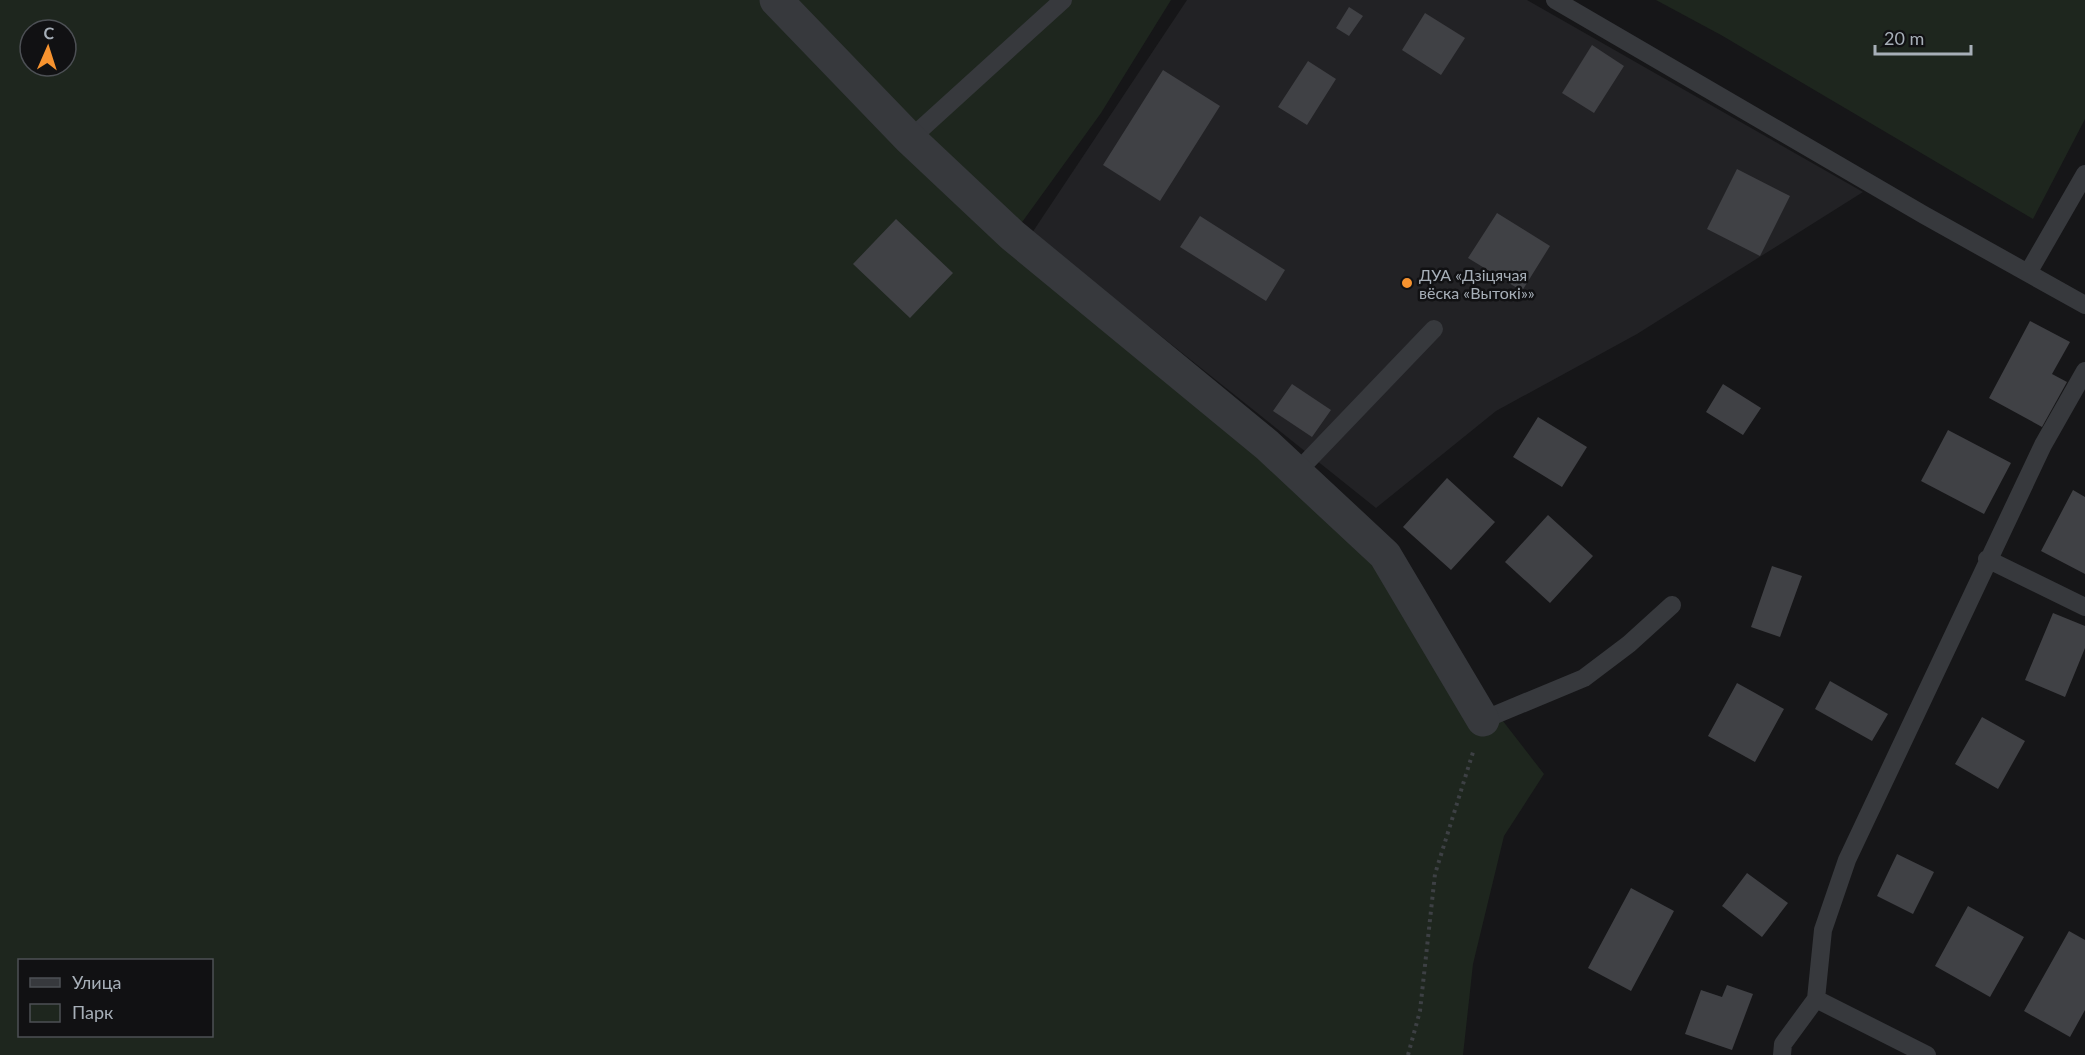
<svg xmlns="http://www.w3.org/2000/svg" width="2085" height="1055" font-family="Lato,sans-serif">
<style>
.built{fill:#222225}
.green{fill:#1e261e;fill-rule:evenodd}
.building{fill:#404145}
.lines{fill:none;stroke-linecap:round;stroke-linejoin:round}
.path{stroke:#3d4044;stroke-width:4;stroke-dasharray:3 4.5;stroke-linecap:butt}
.lane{stroke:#37393d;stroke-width:18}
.street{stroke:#37393d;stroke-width:33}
.poi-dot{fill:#f7932f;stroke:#111113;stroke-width:2}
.labels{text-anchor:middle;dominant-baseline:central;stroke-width:5;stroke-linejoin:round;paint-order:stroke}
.poi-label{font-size:16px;fill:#a7afb8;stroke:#111113;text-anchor:start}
</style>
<rect width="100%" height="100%" fill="#161618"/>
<!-- built -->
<path class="built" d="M 1187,0 L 1527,0 L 1863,192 L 1637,334 L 1496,411 L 1376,508 L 1032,233 Z"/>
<!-- green -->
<path class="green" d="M 0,0 L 1171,0 L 1101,113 L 1012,236 L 1385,555 L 1468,676 L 1544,774 L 1504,836 L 1473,964 L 1463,1055 L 0,1055 ZM 30,30 L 66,30 L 66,66 L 30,66 ZM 20,960 L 212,960 L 212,1036 L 20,1036 Z
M 1656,0 L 2085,0 L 2085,119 L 2033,219 L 1721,35 Z"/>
<!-- building -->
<path class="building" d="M 1349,7 L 1363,16 L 1349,36 L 1336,28 Z
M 1425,13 L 1465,38 L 1441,75 L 1402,50 Z
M 1592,45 L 1624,66 L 1594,113 L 1562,93 Z
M 1308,61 L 1336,79 L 1307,125 L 1278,107 Z
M 1163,70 L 1220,106 L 1160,201 L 1103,165 Z
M 1737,169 L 1790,196 L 1760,256 L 1707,229 Z
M 1497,213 L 1550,246 L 1522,291 L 1468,258 Z
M 1200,216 L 1285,270 L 1266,301 L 1180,247 Z
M 896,219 L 953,273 L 910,318 L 853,264 Z
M 2030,321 L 2070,342 L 2052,374 L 2067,382 L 2042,427 L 1989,398 Z
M 1292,384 L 1331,410 L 1312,437 L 1273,411 Z
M 1723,384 L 1761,408 L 1743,435 L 1706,412 Z
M 1538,417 L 1587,447 L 1562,487 L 1513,457 Z
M 1948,430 L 2011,463 L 1984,514 L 1921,481 Z
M 1447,478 L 1495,522 L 1451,570 L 1403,527 Z
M 2073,490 L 2085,497 L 2085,574 L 2041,551 Z
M 1548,515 L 1593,556 L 1550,603 L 1505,562 Z
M 1772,566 L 1802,576 L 1780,637 L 1751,627 Z
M 2053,613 L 2085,626 L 2085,648 L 2065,697 L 2025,680 Z
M 1830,681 L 1888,714 L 1872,741 L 1815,709 Z
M 1737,683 L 1784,709 L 1755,762 L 1708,736 Z
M 1982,717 L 2025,741 L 1998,789 L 1955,764 Z
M 1897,854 L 1934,872 L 1913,914 L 1877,896 Z
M 1747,873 L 1788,903 L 1762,937 L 1722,906 Z
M 1631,888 L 1674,911 L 1631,991 L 1588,968 Z
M 1968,906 L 2024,937 L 1990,997 L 1935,966 Z
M 2069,931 L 2085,940 L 2085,1010 L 2070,1037 L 2024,1011 Z
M 1727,985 L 1753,994 L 1732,1050 L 1685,1034 L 1701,990 L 1722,997 Z"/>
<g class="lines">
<!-- path -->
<path class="path" d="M 1408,1055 L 1420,1011 L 1435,874 L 1474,749"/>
<!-- lane -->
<path class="lane" d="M 1555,0 L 1924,215 L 2085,305
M 910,139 L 1063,0
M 2028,273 L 2085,174
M 1296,473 L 1434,329
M 1987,559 L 2085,607
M 1483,720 L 1584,678 L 1629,644 L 1672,605
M 1816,999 L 1927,1055
M 1782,1055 L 1783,1044 L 1816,999 L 1823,930 L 1847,860 L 2043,445 L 2085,371"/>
<!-- street -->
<path class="street" d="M 776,0 L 910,139 L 1012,235 L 1267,445 L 1385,555 L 1483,720"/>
</g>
<!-- markers -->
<circle class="poi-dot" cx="1407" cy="283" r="6"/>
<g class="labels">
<!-- poi labels -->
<g class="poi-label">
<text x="1419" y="274">ДУА «Дзіцячая<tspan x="1419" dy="18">вёска «Вытокі»»</tspan></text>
</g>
</g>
<!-- legend -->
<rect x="18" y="959" width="195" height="78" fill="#111113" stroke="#4d5055" stroke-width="1.5"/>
<rect x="30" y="978" width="30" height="9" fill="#37393d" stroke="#4d5055" stroke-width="1.5"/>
<text x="72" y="989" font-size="18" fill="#a7afb8">Улица</text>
<rect x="30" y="1004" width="30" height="18" fill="#1e261e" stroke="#4d5055" stroke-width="1.5"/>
<text x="72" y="1019" font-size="18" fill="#a7afb8">Парк</text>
<!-- north arrow -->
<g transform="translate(48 48) rotate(3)"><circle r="28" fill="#111113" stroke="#4d5055" stroke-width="1.5"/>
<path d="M0-4.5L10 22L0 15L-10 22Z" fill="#f7932f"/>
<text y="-9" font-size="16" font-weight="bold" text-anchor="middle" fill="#a7afb8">С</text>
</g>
<!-- scale -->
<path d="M1875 45v9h96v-9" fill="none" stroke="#a7afb8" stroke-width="3"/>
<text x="1884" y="45" font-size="18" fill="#a7afb8" stroke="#111113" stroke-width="4.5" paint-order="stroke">20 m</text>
</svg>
